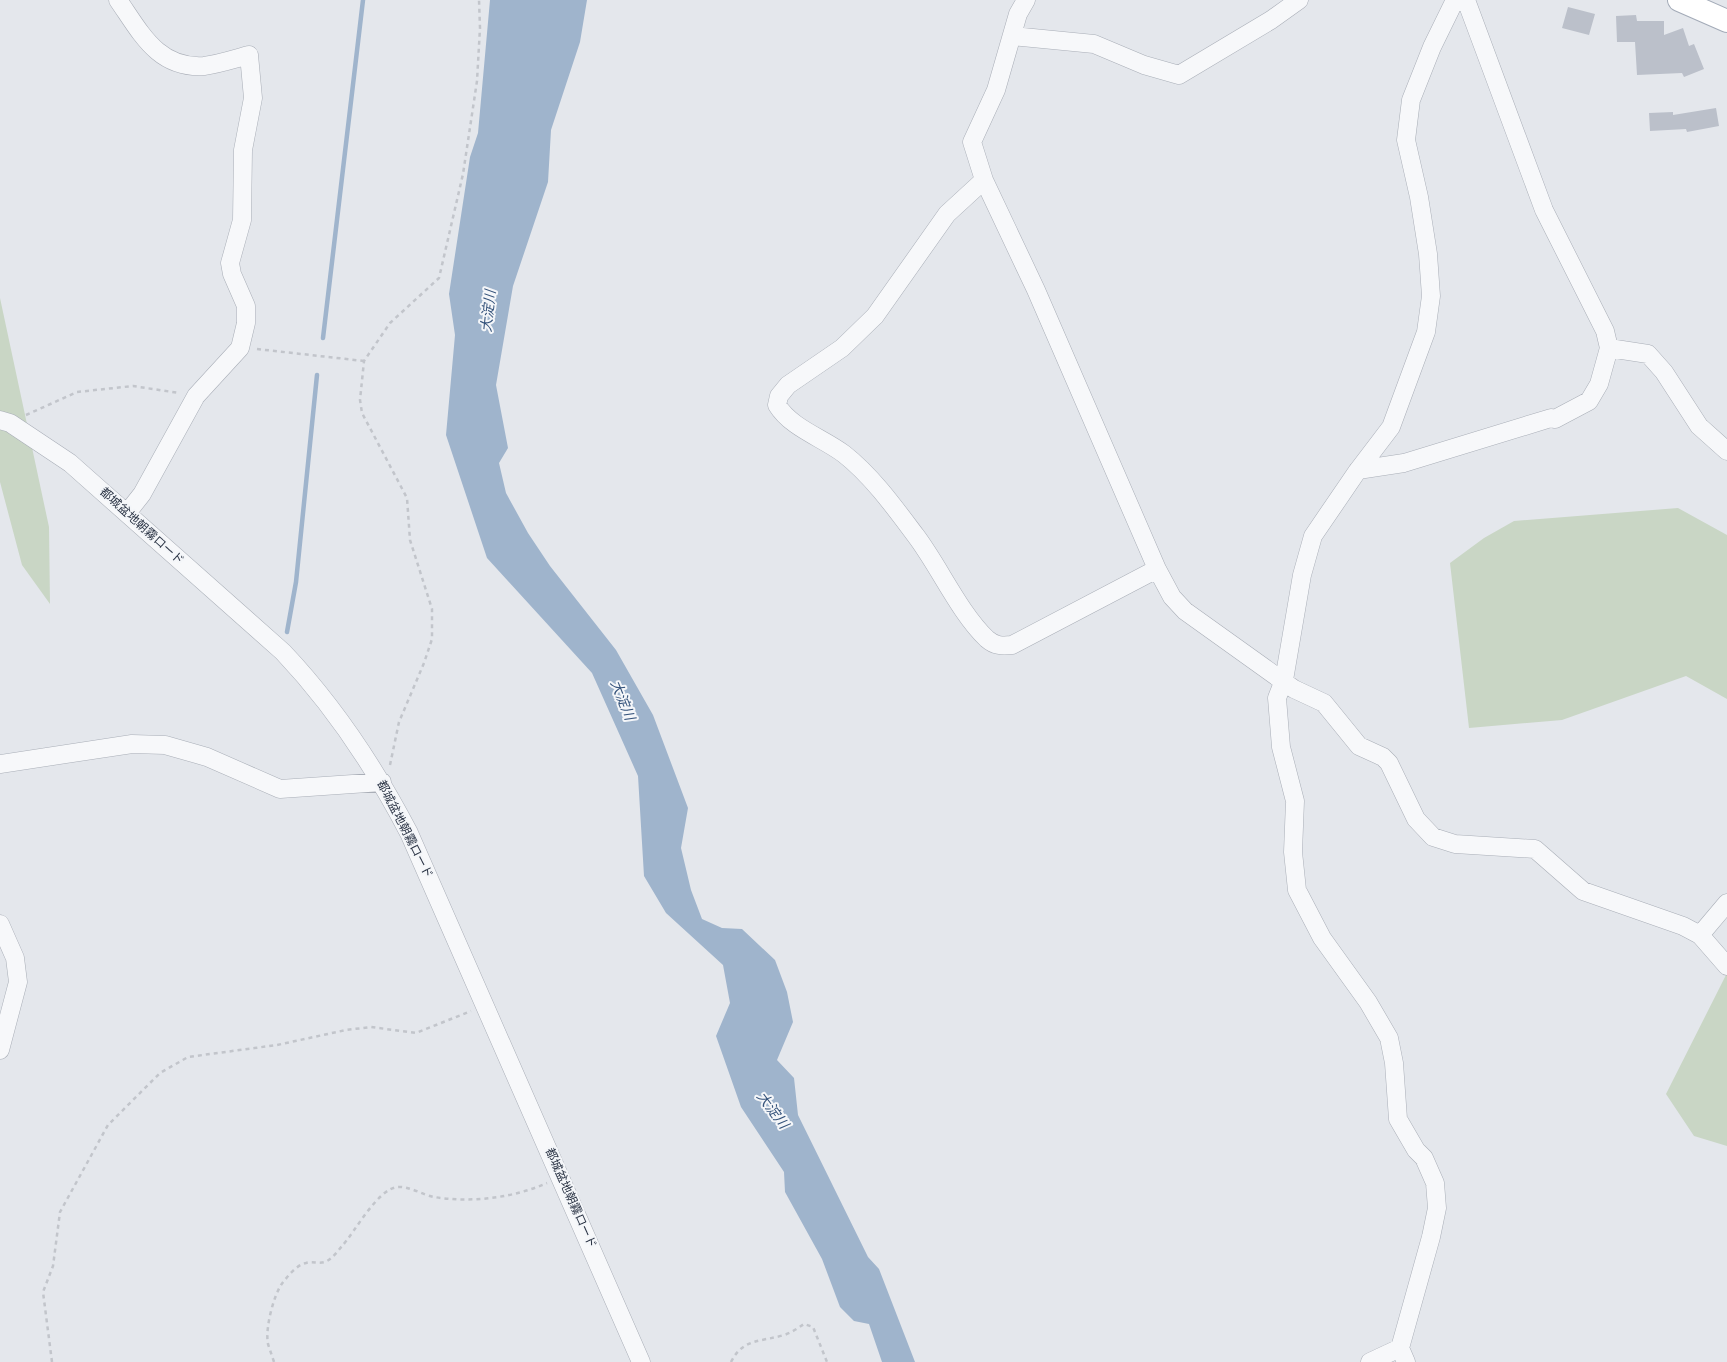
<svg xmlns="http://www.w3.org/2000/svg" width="1727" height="1362" font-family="'Public Sans','Noto Sans JP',sans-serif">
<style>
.green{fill:#c9d6c5}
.water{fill:#9fb4cc}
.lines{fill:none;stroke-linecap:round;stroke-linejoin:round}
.stream{stroke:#9fb4cc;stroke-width:4.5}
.building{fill:#bbc0ca}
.minor-casing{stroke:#a9aeb7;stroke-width:19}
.major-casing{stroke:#a3abb8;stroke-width:24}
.path{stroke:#c2c5cb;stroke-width:2.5;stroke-dasharray:4 4;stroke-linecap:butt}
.minor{stroke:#f7f8fa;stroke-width:18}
.major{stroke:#fff;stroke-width:22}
.labels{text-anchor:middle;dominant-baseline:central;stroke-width:4;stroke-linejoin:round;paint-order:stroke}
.street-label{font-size:12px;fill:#2b3445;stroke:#f4f6f9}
.water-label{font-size:14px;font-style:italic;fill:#34527a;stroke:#f4f6f9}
</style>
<rect width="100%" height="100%" fill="#e4e7ec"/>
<!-- green -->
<path class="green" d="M 0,298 L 49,527 L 50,604 L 22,565 L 0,482 Z
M 1678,508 L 1727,535 L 1727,699 L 1686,676 L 1562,720 L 1469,728 L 1450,563 L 1484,538 L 1514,521 Z
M 1727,973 L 1727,1146 L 1694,1136 L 1666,1094 Z"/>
<!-- water -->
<path class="water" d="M 490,0 L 587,0 L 580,42 L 551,130 L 548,182 L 513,286 L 496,385 L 508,448 L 499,463 L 506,493 L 528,533 L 550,566 L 616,650 L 653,715 L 688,808 L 681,848 L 691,890 L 702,919 L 722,928 L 742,929 L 775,960 L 787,992 L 793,1022 L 777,1060 L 794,1078 L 798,1115 L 868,1257 L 879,1269 L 915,1362 L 882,1362 L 869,1324 L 854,1321 L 840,1307 L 822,1259 L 785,1192 L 784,1172 L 741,1107 L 716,1036 L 730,1003 L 723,965 L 666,913 L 644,876 L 638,776 L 592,673 L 487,558 L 446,435 L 455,335 L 449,294 L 470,157 L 478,133 Z"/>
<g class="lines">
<!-- stream -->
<path class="stream" d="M 323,338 L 363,0
M 287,632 L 296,582 L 317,375"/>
</g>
<!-- building -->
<path class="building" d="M 1568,7 L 1595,14 L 1589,35 L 1562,28 Z
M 1636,15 L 1637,21 L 1664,21 L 1664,35 L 1683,28 L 1689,46 L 1694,44 L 1704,69 L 1684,77 L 1682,73 L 1637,75 L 1635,42 L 1617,42 L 1616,16 Z
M 1716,108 L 1719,126 L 1687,132 L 1686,129 L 1650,131 L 1649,113 L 1673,112 L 1673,115 Z"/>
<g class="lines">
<defs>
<path id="minor" d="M 118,0 C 141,33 158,69 204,66 C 219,64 234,59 249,55 L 253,98 L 243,150 L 242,220 L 230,263 L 232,274 L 246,306 L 246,323 L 240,348 L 196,396 L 142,494 L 127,513
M 1026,0 L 1018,14 L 996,90 L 972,142 L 984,180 L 1036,290 L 1157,569 L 1172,597 L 1185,611 L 1294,689 L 1324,703 L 1359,746 L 1383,757 L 1389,763 L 1416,819 L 1433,837 L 1455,844 L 1535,849 L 1583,891 L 1683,926 L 1700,935 L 1727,966
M 1012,36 L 1094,44 L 1144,65 L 1179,75 L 1271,20 L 1299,0
M 984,180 L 947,214 L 875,316 L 842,348 L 788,385 L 779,396 L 777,405 C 791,428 823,438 844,454 C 872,476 895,508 916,536 C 940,568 959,612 987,639 C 995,646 1002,646 1012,645 L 1157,569
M 1609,348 L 1648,354 L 1664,372 L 1699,426 L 1727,451
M 0,420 L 10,423 L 70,463 L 283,652 C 335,707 374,766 409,833 L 641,1362
M 1358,470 L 1404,463 L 1551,418 L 1555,419 L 1589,401 L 1599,384 L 1609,348 L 1605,331 L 1544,210 L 1466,0
M 0,764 L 132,744 L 165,745 L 207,757 L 280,789 L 382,782
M 0,924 L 15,958 L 18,982 L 0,1050
M 1700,935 L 1727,903
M 1370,1362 L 1400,1348
M 1406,1362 L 1400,1348 L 1431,1237 L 1437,1208 L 1435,1183 L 1424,1158 L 1416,1150 L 1398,1119 L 1394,1063 L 1389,1038 L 1368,1002 L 1322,938 L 1297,890 L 1293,852 L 1295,801 L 1281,747 L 1277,698 L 1284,680 L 1302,575 L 1313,536 L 1356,473 L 1391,427 L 1426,332 L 1431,296 L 1428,254 L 1419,197 L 1406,140 L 1411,100 L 1432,47 L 1455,0"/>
<path id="major" d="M 1679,0 L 1727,21"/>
</defs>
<!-- minor casing -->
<use href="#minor" class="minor-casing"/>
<!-- major casing -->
<use href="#major" class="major-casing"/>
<!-- path -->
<path class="path" d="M 257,349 L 364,361
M 26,415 L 77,392 L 133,386 L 179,393
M 390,765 L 399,722 L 424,663 L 432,639 L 432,609 L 410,540 L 407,498 L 362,413 L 360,400 L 364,361 L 390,323 L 439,278 L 463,174 L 477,81 L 480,28 L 479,0
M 52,1362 L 43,1292 L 53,1266 L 60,1212 L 108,1125 L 160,1073 L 188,1057 L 277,1045 L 346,1030 L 371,1027 L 416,1033 L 471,1011
M 274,1362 C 272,1356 270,1350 268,1344 C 265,1329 273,1298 281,1285 C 287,1277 296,1265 306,1263 C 312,1261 319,1264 325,1262 C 332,1259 337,1252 342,1246 C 355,1232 378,1188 398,1187 C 409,1186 423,1195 434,1197 C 471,1203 513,1198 547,1183
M 731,1362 C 743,1338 761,1342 784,1335 C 791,1333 798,1328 804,1324 L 813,1327 L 827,1362"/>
<!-- minor -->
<use href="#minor" class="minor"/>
<!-- major -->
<use href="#major" class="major"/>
</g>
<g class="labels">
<!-- street labels -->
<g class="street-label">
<text transform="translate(142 526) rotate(42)">都城盆地朝霧ロード</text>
<text transform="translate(405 829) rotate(63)">都城盆地朝霧ロード</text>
<text transform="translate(571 1198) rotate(66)">都城盆地朝霧ロード</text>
</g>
<!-- water labels -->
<g class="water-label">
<text transform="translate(488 311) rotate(-84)">大淀川</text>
<text transform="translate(623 700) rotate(68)">大淀川</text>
<text transform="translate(773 1110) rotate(53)">大淀川</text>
</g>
</g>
</svg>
